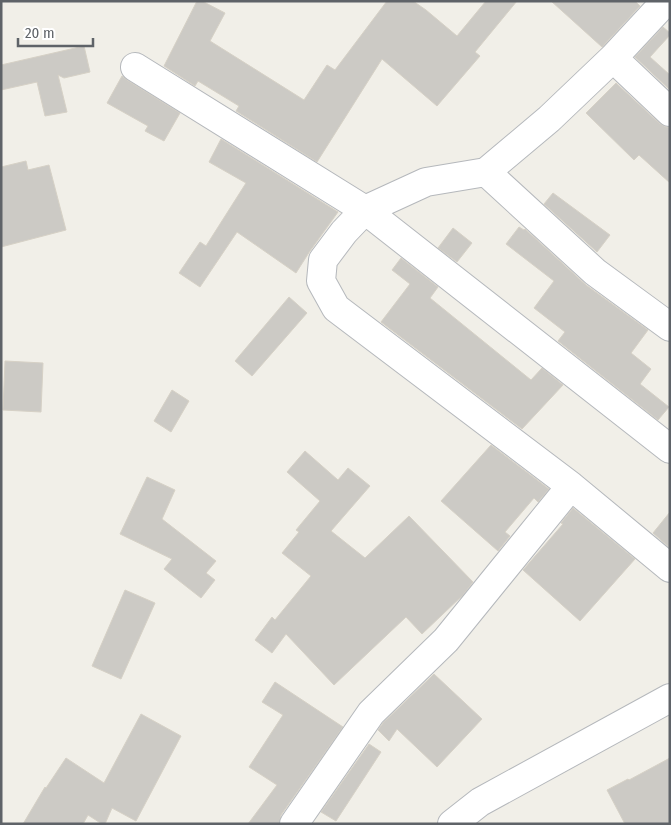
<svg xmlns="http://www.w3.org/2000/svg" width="671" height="825" font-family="'Fira Sans Condensed',sans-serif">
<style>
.building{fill:#cccac5;stroke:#d6d1c6}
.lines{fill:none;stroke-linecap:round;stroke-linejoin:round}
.minor-casing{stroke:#b5b8bc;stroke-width:30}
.minor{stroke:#fff;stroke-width:28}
</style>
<rect width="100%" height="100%" fill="#f1efe8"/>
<!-- building -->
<path class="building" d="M 197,1 L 202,1 L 225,13 L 210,41 L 304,100 L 327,65 L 335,70 L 387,1 L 413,1 L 426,10 L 457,36 L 486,1 L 517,1 L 475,52 L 480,56 L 437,106 L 382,59 L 317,162 L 236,111 L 239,106 L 198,81 L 195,86 L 164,66 Z
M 551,1 L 635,1 L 640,6 L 602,47 Z
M 663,27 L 670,33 L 670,35 L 650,57 L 670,75 L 670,90 L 635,57 Z
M 84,46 L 90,72 L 64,78 L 58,75 L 67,112 L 45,116 L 37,82 L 1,90 L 1,65 Z
M 122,76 L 127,80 L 180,113 L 164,141 L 145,131 L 148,126 L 107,103 Z
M 616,83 L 659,123 L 666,127 L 670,127 L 670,183 L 639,155 L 634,160 L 586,113 Z
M 221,139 L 338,212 L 310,251 L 296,273 L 237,232 L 200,287 L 179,273 L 200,242 L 206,246 L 246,183 L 209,162 Z
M 26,161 L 28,170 L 49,165 L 66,230 L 1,247 L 1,167 Z
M 553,193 L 610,235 L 597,252 L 544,204 Z
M 519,227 L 524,230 L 525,229 L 586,285 L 648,330 L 631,353 L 651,369 L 640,384 L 669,407 L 658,420 L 558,341 L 565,332 L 534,308 L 554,281 L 506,244 Z
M 453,228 L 472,243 L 457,262 L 438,248 Z
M 401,258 L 438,287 L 430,298 L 531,380 L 542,368 L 563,385 L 522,429 L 381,322 L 410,284 L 392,270 Z
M 289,297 L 307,313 L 252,376 L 235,361 Z
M 5,361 L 43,363 L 41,412 L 3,410 Z
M 172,390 L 189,401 L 171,432 L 154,421 Z
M 491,445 L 549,489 L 538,502 L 534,498 L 505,532 L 510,536 L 498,551 L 441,501 Z
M 305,451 L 338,480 L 348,468 L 370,486 L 331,531 L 365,558 L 409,516 L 473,582 L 463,595 L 422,634 L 406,617 L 334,685 L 286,634 L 272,653 L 255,640 L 272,617 L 275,620 L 311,576 L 282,553 L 299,532 L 296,530 L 320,501 L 287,472 Z
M 147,477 L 175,490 L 162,519 L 216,561 L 206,573 L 215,580 L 201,598 L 164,569 L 172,559 L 120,534 Z
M 573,508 L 635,559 L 580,621 L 523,570 L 563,524 L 561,523 Z
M 670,512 L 670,548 L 653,533 Z
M 125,590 L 155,603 L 121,679 L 92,666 Z
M 434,674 L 482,719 L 437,767 L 397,729 L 389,741 L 378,730 L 383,723 Z
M 275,682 L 343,727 L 281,815 L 279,824 L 248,824 L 277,785 L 249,767 L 283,715 L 262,702 Z
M 141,714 L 181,736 L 136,821 L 112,808 L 105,824 L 102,824 L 88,815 L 83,824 L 23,824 L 45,787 L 46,788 L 66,758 L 104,783 Z
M 369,744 L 381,752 L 336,821 L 321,812 Z
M 670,758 L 670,824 L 625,824 L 607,790 L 628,779 L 629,780 Z"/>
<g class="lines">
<defs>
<path id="minor" d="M 666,1 L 613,58 L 549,119 L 486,172 L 426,182 L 365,210 L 344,232 L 323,260 L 321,281 L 336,308 L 571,486 L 670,568
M 613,58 L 670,112
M 135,67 L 365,210 L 670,449
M 486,172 L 595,272 L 670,327
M 294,824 L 371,713 L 446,640 L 571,486
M 452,824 L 480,802 L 670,698"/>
</defs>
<!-- minor casing -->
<use href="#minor" class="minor-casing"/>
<!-- minor -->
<use href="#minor" class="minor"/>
</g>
<!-- border -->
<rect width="671" height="825" fill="none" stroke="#5f6368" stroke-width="5"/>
<!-- scale -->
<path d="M18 38v8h75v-8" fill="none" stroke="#5f6368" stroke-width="2.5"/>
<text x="25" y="38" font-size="15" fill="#5f6368" stroke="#ffffff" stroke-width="4" paint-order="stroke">20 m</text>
</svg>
